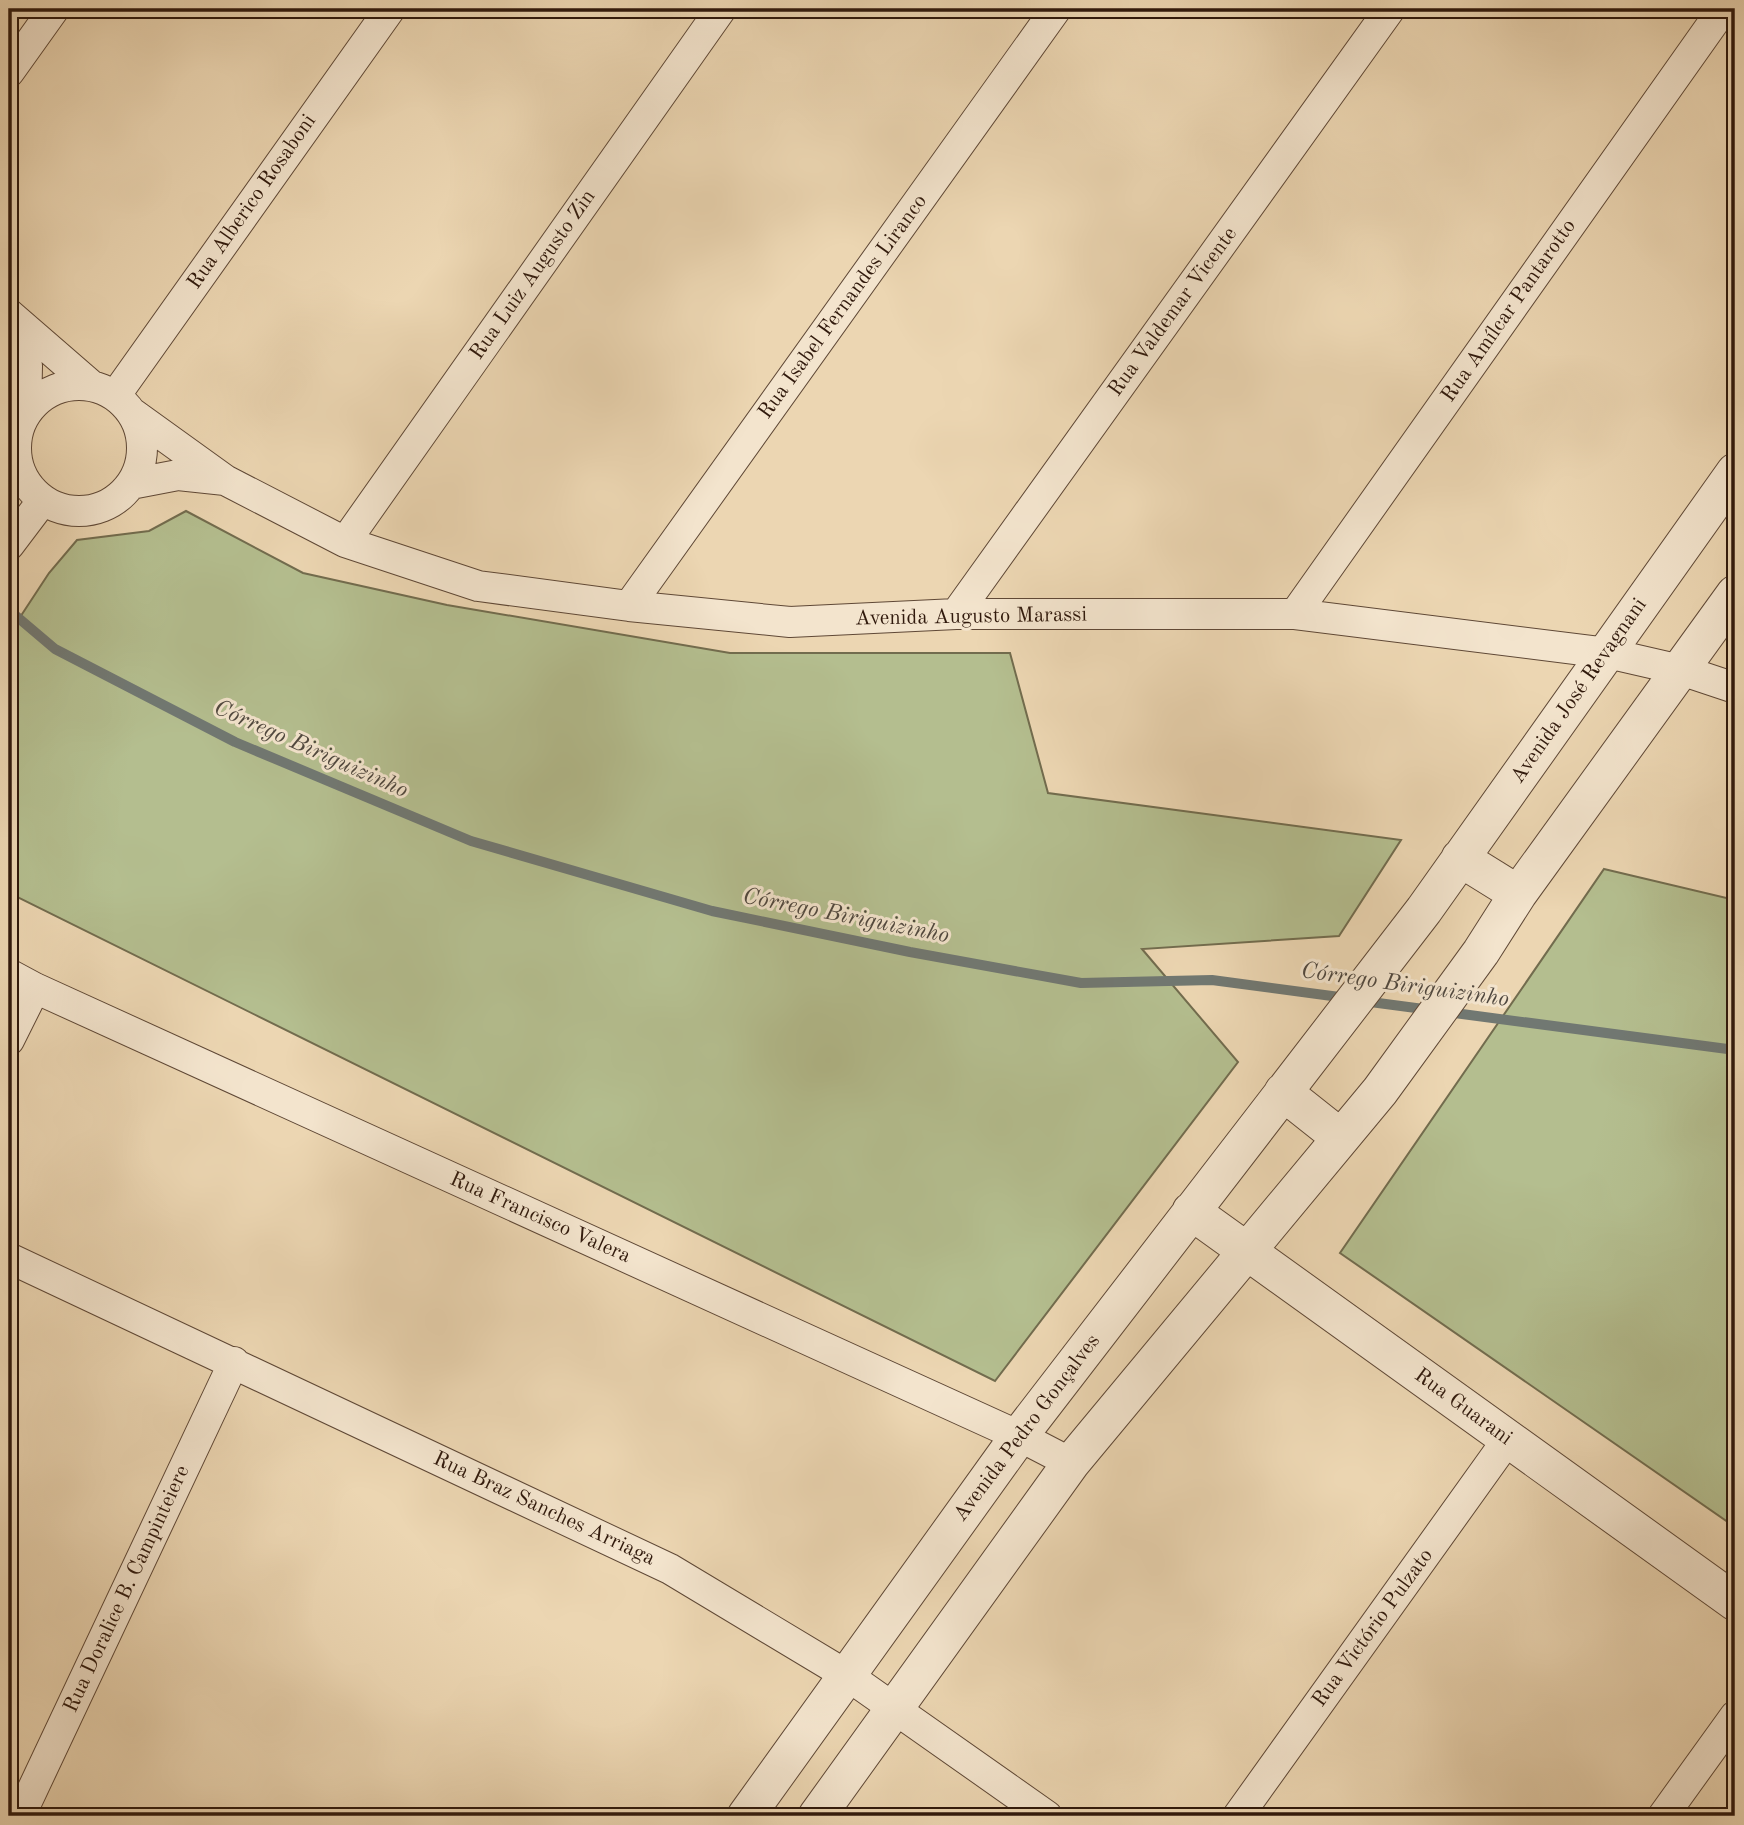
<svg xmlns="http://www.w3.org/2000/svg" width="1744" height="1825" font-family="'Old Standard TT',serif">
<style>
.green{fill:#b4be8f;stroke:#726c4e;stroke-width:2}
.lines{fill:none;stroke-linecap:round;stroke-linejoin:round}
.stream{stroke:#717872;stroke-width:10}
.minor-casing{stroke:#5f4836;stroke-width:32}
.tertiary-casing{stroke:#5f4836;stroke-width:39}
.minor{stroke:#f3e4cd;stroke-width:30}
.tertiary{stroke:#f3e4cd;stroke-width:37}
.labels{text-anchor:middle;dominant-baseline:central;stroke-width:6;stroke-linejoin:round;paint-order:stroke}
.street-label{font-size:21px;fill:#30190c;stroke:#f3e4cd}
.water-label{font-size:23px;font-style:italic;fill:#50483f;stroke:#f3e4cd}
</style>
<rect width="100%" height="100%" fill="#ecd6b2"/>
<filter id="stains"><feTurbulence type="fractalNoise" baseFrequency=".00286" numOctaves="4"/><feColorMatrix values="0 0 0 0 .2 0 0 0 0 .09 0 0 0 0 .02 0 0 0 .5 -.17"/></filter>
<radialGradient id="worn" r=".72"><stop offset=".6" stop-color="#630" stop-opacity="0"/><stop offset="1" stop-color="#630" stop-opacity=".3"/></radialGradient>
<!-- green -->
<path class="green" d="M 186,511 L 303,573 L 447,605 L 730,653 L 1010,653 L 1048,793 L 1401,840 L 1339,936 L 1142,949 L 1238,1062 L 995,1381 L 9,893 L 9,634 L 49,573 L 77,540 L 149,531 Z
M 1604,869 L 1735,900 L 1735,1527 L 1340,1253 Z"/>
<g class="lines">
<!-- stream -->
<path class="stream" d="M 9,610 L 55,649 L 235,742 L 471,841 L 712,911 L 910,952 L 1081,983 L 1212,980 L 1347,998
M 1363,1001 L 1431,1010
M 1447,1012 L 1735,1050"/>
<defs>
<path id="minor" d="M 9,72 L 54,9
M 9,314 L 92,386
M 16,322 L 27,366 L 26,412
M16 448a63 63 0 1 1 126 0a63 63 0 1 1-126 0Z
M 115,396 L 390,9
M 132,413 L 225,480 L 345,542 L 478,586 L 629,606 L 790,622 L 956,614 L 1295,614 L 1607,653 L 1681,670 L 1735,688
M 131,484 L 178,475 L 225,480
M 345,542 L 721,9
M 9,545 L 43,500
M 629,606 L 1056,9
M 956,614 L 1390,9
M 1295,614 L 1723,9
M 9,974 L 35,988 L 1019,1436 L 1071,1463
M 9,1040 L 35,988
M 9,1258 L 670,1569 L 848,1676 L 1047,1816
M 20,1816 L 234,1362
M 1238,1816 L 1508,1439
M 1663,1816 L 1735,1716"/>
<path id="tertiary" d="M 1460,858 L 1518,894
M 1283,1092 L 1341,1138
M 1191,1211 L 1735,1602
M 746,1816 L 1019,1436 L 1424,910 L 1735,472
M 817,1816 L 1071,1463 L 1380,1091 L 1481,952 L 1518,894 L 1735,594"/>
</defs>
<!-- minor casing -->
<use href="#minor" class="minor-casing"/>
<!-- tertiary casing -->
<use href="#tertiary" class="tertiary-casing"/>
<!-- minor -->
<use href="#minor" class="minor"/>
<!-- tertiary -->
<use href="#tertiary" class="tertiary"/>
</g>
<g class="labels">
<!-- street labels -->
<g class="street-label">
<text transform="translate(252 202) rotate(-55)">Rua Alberico Rosaboni</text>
<text transform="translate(533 275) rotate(-55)">Rua Luiz Augusto Zin</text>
<text transform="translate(843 307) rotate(-54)">Rua Isabel Fernandes Liranco</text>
<text transform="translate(1509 311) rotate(-55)">Rua Amílcar Pantarotto</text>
<text transform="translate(1173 312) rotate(-54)">Rua Valdemar Vicente</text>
<text transform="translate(971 617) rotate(-1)">Avenida Augusto Marassi</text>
<text transform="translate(1579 691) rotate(-55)">Avenida José Revagnani</text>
<text transform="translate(540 1218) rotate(24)">Rua Francisco Valera</text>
<text transform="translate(1463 1407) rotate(36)">Rua Guarani</text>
<text transform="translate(1027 1428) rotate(-53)">Avenida Pedro Gonçalves</text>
<text transform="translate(544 1509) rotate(25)">Rua Braz Sanches Arriaga</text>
<text transform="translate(127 1589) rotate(-65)">Rua Doralice B. Campinteiere</text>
<text transform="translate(1373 1628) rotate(-54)">Rua Victório Pulzato</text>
</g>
<!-- water labels -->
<g class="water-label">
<text transform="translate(311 749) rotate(24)">Córrego Biriguizinho</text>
<text transform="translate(846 916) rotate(11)">Córrego Biriguizinho</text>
<text transform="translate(1405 985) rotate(8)">Córrego Biriguizinho</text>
</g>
</g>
<!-- margin -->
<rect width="1744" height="1825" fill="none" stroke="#ecd6b2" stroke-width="35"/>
<rect x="10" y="10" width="1723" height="1804" fill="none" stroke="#30190c" stroke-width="3.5"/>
<rect x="18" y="18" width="1709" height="1790" fill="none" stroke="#30190c" stroke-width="2"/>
<rect width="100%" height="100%" filter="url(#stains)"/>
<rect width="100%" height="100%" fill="url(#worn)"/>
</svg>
